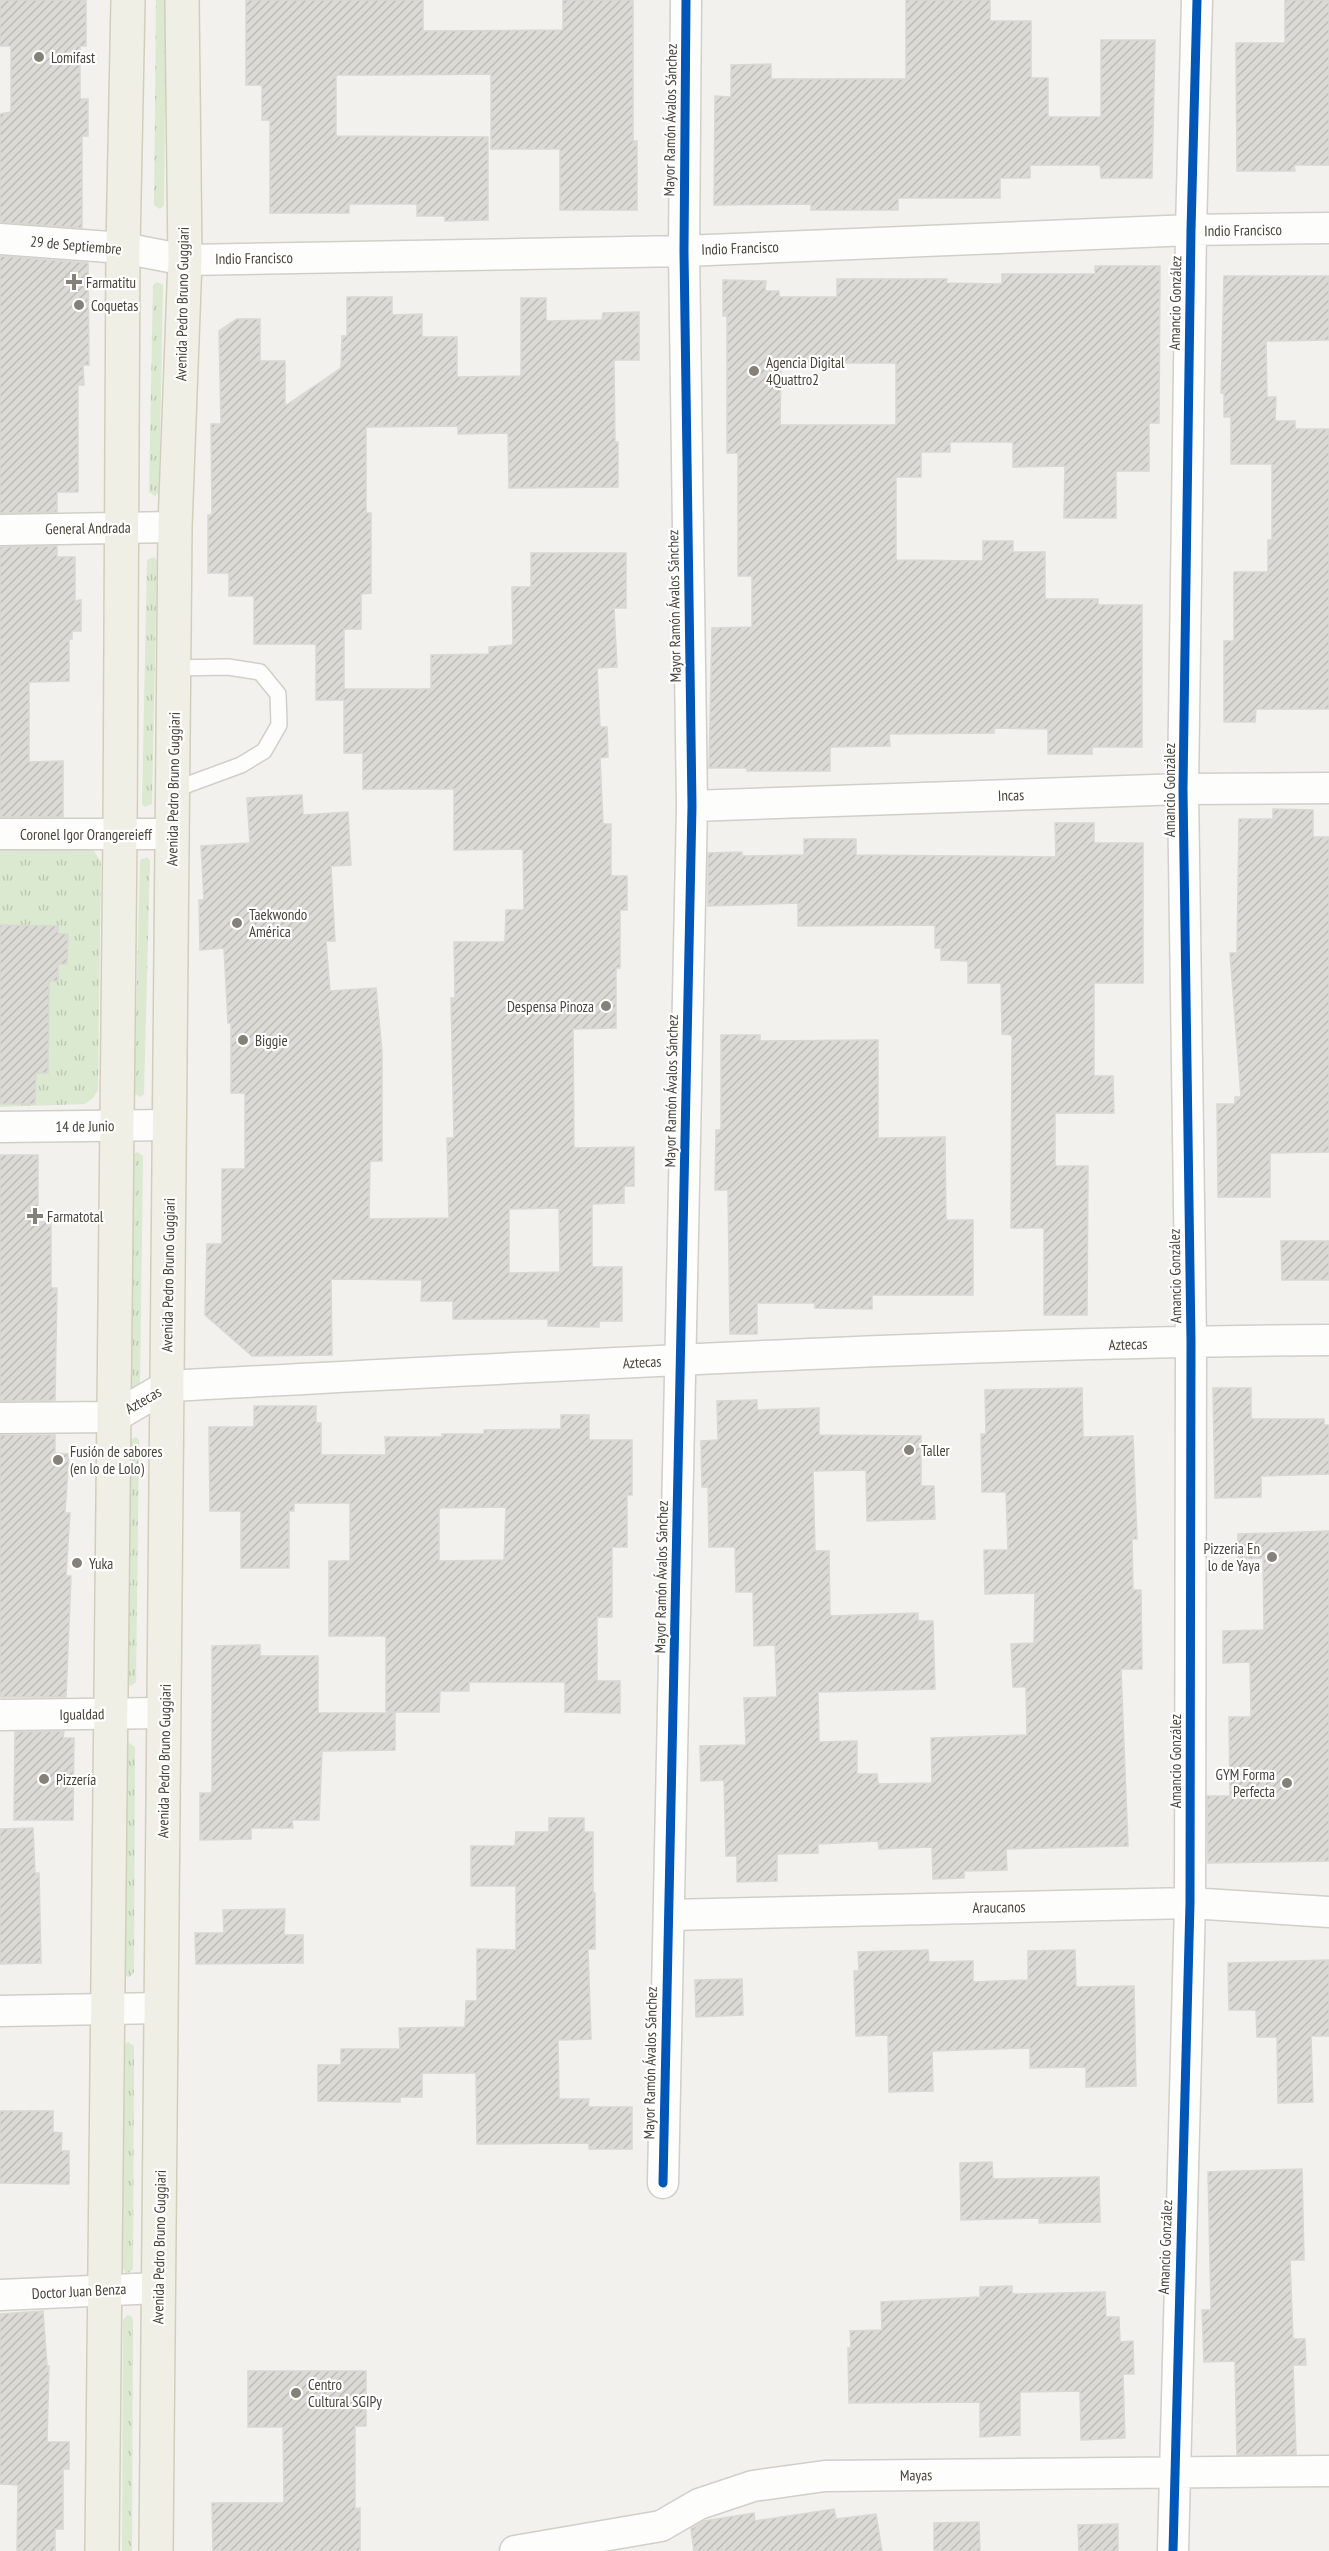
<svg xmlns="http://www.w3.org/2000/svg" width="1329" height="2551" font-family="'PT Sans Narrow',sans-serif">
<style>
.grass{fill:url(#grass-tufts)}
.building{fill:url(#building-hatch);stroke:#dad8d3;stroke-width:1.5;fill-rule:evenodd}
.lines{fill:none;stroke-linecap:round;stroke-linejoin:round}
.service-casing{stroke:#d0cfca;stroke-width:18}
.minor-casing{stroke:#d0cfca;stroke-width:33}
.primary-casing{stroke:#d2cebc;stroke-width:36}
.service{stroke:#fdfdfc;stroke-width:15}
.minor{stroke:#fdfdfc;stroke-width:30}
.primary{stroke:#f0efe6;stroke-width:33}
.cycleway-casing{stroke:#fff;stroke-width:13}
.cycleway{stroke:#0057b8;stroke-width:9}
.poi-dot{fill:#838178;stroke:#fff;stroke-width:2}
.labels{text-anchor:middle;dominant-baseline:central;stroke-width:4.5;stroke-linejoin:round;paint-order:stroke}
.poi-label{font-size:15px;fill:#474439;stroke:#fff;text-anchor:start}
.street-label{font-size:15px;fill:#474439;stroke:#fff}
</style>
<defs>
<pattern id="grass-tufts" width="24" height="20" patternUnits="userSpaceOnUse" patternTransform="scale(1.5)"><rect width="24" height="20" fill="#dbe9d0"/><path d="M3 7l-1-3M5 7V3M7 7l1-3M15 17l-1-3M17 17v-4M19 17l1-3" fill="none" stroke="#bdc9b3"/></pattern>
<pattern id="building-hatch" width="6" height="6" patternUnits="userSpaceOnUse" patternTransform="scale(1.5)"><rect width="6" height="6" fill="#dbdad5"/><path d="M-1 1l2-2M0 6l6-6M5 7l2-2" fill="none" stroke="#bdbcb8"/></pattern>
</defs>
<rect width="100%" height="100%" fill="#f2f1ed"/>
<!-- grass -->
<path class="grass" d="M 156,0 L 166,0 L 164,205 L 160,209 L 154,205 Z
M 157,282 L 163,285 L 159,492 L 155,496 L 149,492 L 153,285 Z
M 154,557 L 157,560 L 152,804 L 144,807 L 142,803 L 147,560 Z
M 0,845 L 92,848 L 101,862 L 98,1090 L 93,1098 L 85,1104 L 0,1107 Z
M 147,857 L 150,860 L 144,1094 L 141,1097 L 134,1094 L 140,860 Z
M 137,1152 L 143,1156 L 140,1387 L 133,1391 L 130,1387 L 133,1155 Z
M 136,1437 L 139,1440 L 136,1682 L 131,1686 L 126,1683 L 129,1440 Z
M 129,1743 L 135,1747 L 134,1972 L 130,1977 L 125,1976 L 124,1973 L 126,1744 Z
M 128,2042 L 134,2046 L 133,2269 L 127,2274 L 123,2269 L 124,2046 Z
M 127,2315 L 131,2316 L 133,2320 L 132,2551 L 122,2551 L 123,2320 Z"/>
<!-- building -->
<path class="building" d="M 0,0 L 86,0 L 86,46 L 80,46 L 80,99 L 88,99 L 88,136 L 82,136 L 82,228 L 0,222 L 0,114 L 11,112 L 11,46 L 0,46 Z
M 246,0 L 423,0 L 423,31 L 563,30 L 563,0 L 633,0 L 633,141 L 637,141 L 637,210 L 560,210 L 560,149 L 491,149 L 491,74 L 389,75 L 336,75 L 336,136 L 488,137 L 488,220 L 445,221 L 445,216 L 417,216 L 417,204 L 349,204 L 349,213 L 270,213 L 270,120 L 262,120 L 262,85 L 246,85 Z
M 906,0 L 990,0 L 990,21 L 1031,21 L 1031,78 L 1048,78 L 1048,117 L 1101,117 L 1101,40 L 1155,40 L 1152,178 L 1101,178 L 1100,165 L 1030,165 L 1030,178 L 1000,178 L 1000,198 L 898,198 L 898,210 L 811,210 L 811,204 L 714,205 L 715,96 L 731,97 L 731,65 L 771,64 L 771,79 L 906,79 Z
M 1285,0 L 1329,0 L 1329,165 L 1294,165 L 1295,171 L 1237,171 L 1236,43 L 1285,43 Z
M 0,256 L 88,263 L 89,365 L 83,365 L 84,385 L 78,385 L 78,492 L 57,492 L 57,512 L 0,513 Z
M 1095,266 L 1160,266 L 1159,423 L 1149,423 L 1149,471 L 1116,471 L 1116,518 L 1064,518 L 1065,466 L 1013,467 L 1013,442 L 950,442 L 950,452 L 921,452 L 921,477 L 896,477 L 896,560 L 983,561 L 983,541 L 1013,541 L 1013,552 L 1045,552 L 1045,599 L 1098,599 L 1098,605 L 1142,605 L 1142,747 L 1092,747 L 1092,754 L 1048,754 L 1048,729 L 994,728 L 994,733 L 889,734 L 890,746 L 830,747 L 830,771 L 747,771 L 747,768 L 709,768 L 712,628 L 752,627 L 752,576 L 738,576 L 738,453 L 727,453 L 727,316 L 723,316 L 723,280 L 766,281 L 765,291 L 779,291 L 779,297 L 837,297 L 837,279 L 947,279 L 946,283 L 1002,284 L 1002,274 L 1095,274 ZM 836,363 L 896,363 L 896,425 L 780,425 L 781,367 L 836,366 Z
M 1224,276 L 1329,276 L 1329,340 L 1266,341 L 1267,397 L 1276,397 L 1275,421 L 1295,421 L 1295,429 L 1329,429 L 1329,709 L 1256,709 L 1255,722 L 1224,722 L 1224,641 L 1234,641 L 1234,572 L 1268,572 L 1268,540 L 1272,540 L 1272,464 L 1231,464 L 1231,417 L 1224,417 L 1224,393 L 1221,393 Z
M 347,297 L 392,297 L 392,315 L 422,314 L 422,337 L 457,337 L 457,377 L 521,376 L 521,298 L 546,298 L 546,321 L 602,320 L 603,313 L 639,312 L 639,360 L 614,360 L 615,442 L 618,442 L 618,487 L 509,488 L 508,433 L 458,434 L 458,426 L 366,427 L 366,513 L 371,513 L 371,593 L 361,594 L 361,629 L 344,629 L 344,689 L 431,689 L 431,655 L 489,654 L 489,647 L 513,645 L 512,587 L 531,587 L 531,553 L 626,553 L 626,608 L 614,608 L 617,667 L 597,668 L 600,727 L 607,727 L 608,757 L 600,758 L 603,824 L 611,824 L 611,876 L 627,876 L 627,910 L 620,910 L 620,968 L 616,968 L 616,1028 L 573,1029 L 574,1148 L 634,1147 L 634,1186 L 624,1186 L 624,1203 L 592,1204 L 592,1267 L 622,1267 L 622,1321 L 599,1321 L 599,1327 L 548,1326 L 548,1319 L 453,1319 L 453,1301 L 421,1301 L 422,1280 L 331,1279 L 332,1355 L 252,1356 L 205,1315 L 207,1244 L 222,1244 L 222,1169 L 245,1169 L 245,1093 L 231,1093 L 231,1023 L 228,1023 L 224,948 L 200,950 L 199,900 L 204,900 L 201,846 L 250,843 L 247,798 L 302,795 L 303,815 L 348,812 L 351,865 L 331,866 L 335,941 L 326,941 L 330,991 L 376,988 L 382,1052 L 382,1161 L 370,1161 L 369,1219 L 449,1218 L 447,1138 L 454,1138 L 451,998 L 455,998 L 454,942 L 505,942 L 506,910 L 524,910 L 523,849 L 454,850 L 454,789 L 363,789 L 363,753 L 344,753 L 344,700 L 316,700 L 316,644 L 254,644 L 254,596 L 229,596 L 229,573 L 208,573 L 208,515 L 212,515 L 211,424 L 221,424 L 219,331 L 237,319 L 260,319 L 260,361 L 285,361 L 285,406 L 341,368 L 342,336 L 347,336 ZM 559,1208 L 560,1272 L 509,1273 L 509,1209 Z
M 57,546 L 57,557 L 75,557 L 75,601 L 81,600 L 81,631 L 72,631 L 72,639 L 69,639 L 69,681 L 29,682 L 29,762 L 63,761 L 63,817 L 0,817 L 0,547 Z
M 1273,809 L 1313,810 L 1313,837 L 1329,837 L 1329,1152 L 1270,1153 L 1270,1197 L 1218,1197 L 1217,1104 L 1235,1104 L 1235,1097 L 1241,1097 L 1230,953 L 1237,953 L 1239,819 L 1273,819 Z
M 1055,823 L 1094,823 L 1094,843 L 1143,843 L 1143,983 L 1094,983 L 1094,1076 L 1113,1076 L 1114,1113 L 1055,1113 L 1055,1166 L 1088,1166 L 1087,1315 L 1044,1315 L 1044,1228 L 1011,1228 L 1012,1035 L 1002,1034 L 1001,983 L 968,983 L 968,961 L 941,960 L 941,948 L 935,948 L 935,925 L 798,926 L 798,903 L 708,906 L 708,853 L 742,852 L 742,856 L 804,855 L 804,839 L 856,839 L 856,855 L 1056,857 Z
M 0,925 L 58,926 L 58,934 L 68,934 L 67,964 L 58,964 L 58,981 L 49,981 L 48,1073 L 36,1073 L 35,1104 L 0,1104 Z
M 721,1035 L 760,1035 L 760,1041 L 878,1040 L 878,1138 L 945,1137 L 946,1220 L 973,1220 L 973,1295 L 872,1295 L 872,1309 L 815,1308 L 815,1303 L 757,1303 L 757,1334 L 730,1334 L 728,1190 L 715,1190 L 716,1130 L 721,1130 Z
M 0,1155 L 38,1155 L 38,1222 L 51,1222 L 51,1288 L 57,1288 L 55,1400 L 0,1401 Z
M 1281,1241 L 1329,1241 L 1329,1280 L 1282,1280 Z
M 1082,1388 L 1083,1437 L 1133,1436 L 1137,1539 L 1132,1539 L 1133,1590 L 1141,1590 L 1142,1669 L 1121,1669 L 1128,1846 L 1006,1849 L 1007,1870 L 964,1871 L 964,1878 L 933,1879 L 932,1847 L 879,1849 L 878,1841 L 818,1844 L 818,1853 L 777,1854 L 777,1881 L 737,1882 L 737,1856 L 726,1856 L 724,1780 L 701,1781 L 700,1746 L 746,1745 L 744,1698 L 777,1697 L 775,1645 L 754,1646 L 753,1592 L 736,1592 L 735,1547 L 709,1547 L 708,1487 L 702,1487 L 701,1441 L 718,1440 L 717,1401 L 757,1400 L 757,1410 L 819,1408 L 819,1435 L 921,1436 L 921,1486 L 934,1486 L 935,1519 L 867,1521 L 866,1470 L 813,1471 L 815,1551 L 829,1551 L 830,1616 L 918,1613 L 918,1621 L 933,1621 L 935,1689 L 818,1692 L 819,1742 L 857,1741 L 857,1774 L 877,1774 L 878,1784 L 932,1783 L 931,1738 L 1027,1735 L 1026,1687 L 1013,1687 L 1011,1644 L 1034,1643 L 1035,1593 L 985,1594 L 984,1550 L 1008,1550 L 1006,1492 L 982,1492 L 981,1434 L 986,1434 L 985,1390 Z
M 1213,1388 L 1251,1388 L 1251,1419 L 1324,1419 L 1324,1425 L 1329,1425 L 1329,1474 L 1261,1476 L 1261,1497 L 1215,1498 Z
M 254,1406 L 316,1406 L 316,1423 L 321,1423 L 321,1455 L 386,1455 L 385,1437 L 443,1437 L 442,1434 L 484,1434 L 484,1430 L 561,1429 L 561,1415 L 589,1415 L 589,1440 L 632,1440 L 632,1495 L 627,1495 L 627,1547 L 612,1547 L 612,1617 L 597,1617 L 597,1681 L 620,1681 L 620,1713 L 565,1712 L 565,1682 L 469,1682 L 469,1691 L 440,1691 L 439,1712 L 386,1712 L 386,1636 L 329,1636 L 329,1561 L 350,1561 L 350,1503 L 294,1503 L 294,1511 L 289,1511 L 289,1568 L 241,1568 L 241,1511 L 210,1511 L 209,1427 L 254,1427 ZM 506,1507 L 504,1560 L 439,1561 L 439,1508 Z
M 0,1435 L 55,1435 L 55,1453 L 69,1454 L 65,1513 L 70,1513 L 66,1576 L 71,1576 L 66,1697 L 0,1697 Z
M 1329,1531 L 1329,1861 L 1208,1863 L 1207,1796 L 1230,1796 L 1229,1717 L 1251,1717 L 1250,1662 L 1223,1663 L 1223,1631 L 1264,1630 L 1263,1558 L 1238,1559 L 1238,1534 Z
M 260,1645 L 260,1656 L 318,1656 L 318,1713 L 395,1713 L 395,1750 L 322,1751 L 319,1820 L 292,1820 L 293,1828 L 251,1828 L 251,1839 L 200,1840 L 200,1793 L 212,1793 L 212,1646 Z
M 64,1731 L 63,1738 L 74,1738 L 73,1820 L 14,1820 L 15,1732 Z
M 549,1818 L 584,1818 L 584,1832 L 593,1832 L 593,1893 L 595,1893 L 595,1949 L 588,1949 L 591,2039 L 558,2040 L 559,2099 L 589,2099 L 588,2107 L 632,2107 L 632,2149 L 589,2149 L 589,2143 L 477,2144 L 476,2073 L 422,2073 L 422,2097 L 400,2097 L 400,2102 L 318,2101 L 318,2065 L 341,2065 L 341,2049 L 400,2049 L 399,2028 L 465,2027 L 466,2001 L 477,2001 L 477,1949 L 516,1950 L 516,1886 L 471,1886 L 471,1846 L 515,1846 L 516,1832 L 549,1832 Z
M 33,1828 L 35,1873 L 39,1873 L 41,1963 L 0,1964 L 0,1829 Z
M 285,1909 L 284,1935 L 303,1935 L 303,1963 L 196,1964 L 195,1933 L 224,1933 L 223,1910 Z
M 928,1950 L 929,1962 L 973,1961 L 973,1982 L 1028,1980 L 1028,1951 L 1075,1950 L 1076,1987 L 1134,1986 L 1136,2086 L 1086,2087 L 1086,2067 L 1030,2068 L 1030,2048 L 932,2051 L 933,2091 L 889,2092 L 888,2035 L 856,2036 L 854,1971 L 859,1971 L 858,1952 Z
M 1329,1960 L 1329,2036 L 1311,2036 L 1313,2102 L 1278,2103 L 1277,2037 L 1257,2037 L 1256,2010 L 1229,2010 L 1228,1963 Z
M 742,1979 L 743,2015 L 696,2017 L 695,1980 Z
M 0,2111 L 53,2111 L 53,2132 L 62,2133 L 61,2151 L 69,2151 L 69,2184 L 0,2183 Z
M 992,2162 L 993,2179 L 1099,2177 L 1100,2222 L 1039,2223 L 1039,2218 L 961,2220 L 960,2163 Z
M 1302,2169 L 1304,2260 L 1290,2260 L 1293,2339 L 1305,2339 L 1306,2365 L 1293,2365 L 1296,2454 L 1237,2455 L 1235,2361 L 1204,2362 L 1202,2310 L 1211,2310 L 1208,2172 Z
M 1012,2286 L 1012,2294 L 1105,2292 L 1106,2317 L 1119,2317 L 1120,2342 L 1133,2341 L 1134,2374 L 1123,2374 L 1125,2438 L 1081,2440 L 1080,2391 L 1020,2392 L 1020,2435 L 980,2437 L 980,2402 L 849,2403 L 848,2348 L 851,2348 L 850,2331 L 882,2330 L 881,2302 L 980,2297 L 980,2287 Z
M 43,2311 L 47,2366 L 49,2366 L 47,2442 L 69,2442 L 69,2469 L 63,2469 L 63,2529 L 55,2529 L 55,2551 L 17,2551 L 18,2485 L 0,2484 L 0,2314 Z
M 248,2371 L 366,2371 L 366,2426 L 355,2426 L 355,2509 L 360,2508 L 360,2551 L 213,2551 L 212,2503 L 284,2503 L 283,2427 L 248,2427 Z
M 834,2509 L 836,2519 L 876,2514 L 882,2551 L 694,2551 L 691,2529 L 704,2521 L 754,2513 L 755,2521 Z
M 979,2522 L 980,2551 L 934,2551 L 934,2523 Z
M 1118,2524 L 1118,2551 L 1079,2551 L 1078,2525 Z"/>
<g class="lines">
<defs>
<path id="service" d="M 173,790 L 241,765 L 264,751 L 279,725 L 278,694 L 260,672 L 228,667 L 174,668"/>
<path id="minor" d="M 0,239 L 123,248 L 185,260 L 684,251 L 1191,230 L 1329,228
M 0,530 L 175,527
M 692,806 L 1183,789 L 1329,788
M 0,834 L 172,834
M 0,1127 L 170,1125
M 0,1418 L 114,1417 L 167,1386 C 554,1366 942,1343 1329,1340
M 0,1715 L 164,1713
M 669,1915 L 1190,1903 L 1329,1912
M 0,2011 L 162,2008
M 663,2183 L 692,806 L 684,251 L 686,0
M 0,2295 L 158,2288
M 515,2551 L 661,2526 L 699,2504 L 753,2486 L 825,2476 L 1329,2471
M 1173,2551 L 1190,1903 L 1191,1341 L 1183,789 L 1191,230 L 1197,0"/>
<path id="primary" d="M 102,2551 L 120,834 L 123,248 L 128,0
M 156,2551 L 175,527 L 185,260 L 182,0"/>
</defs>
<!-- service casing -->
<use href="#service" class="service-casing"/>
<!-- minor casing -->
<use href="#minor" class="minor-casing"/>
<!-- primary casing -->
<use href="#primary" class="primary-casing"/>
<!-- service -->
<use href="#service" class="service"/>
<!-- minor -->
<use href="#minor" class="minor"/>
<!-- primary -->
<use href="#primary" class="primary"/>
<defs>
<path id="cycleway" d="M 663,2183 L 692,806 L 684,251 L 686,0
M 1173,2551 L 1190,1903 L 1191,1341 L 1183,789 L 1191,230 L 1197,0"/>
</defs>
<!-- cycleway casing -->
<use href="#cycleway" class="cycleway-casing"/>
<!-- cycleway -->
<use href="#cycleway" class="cycleway"/>
</g>
<!-- markers -->
<g class="poi-dot">
<circle cx="39" cy="57" r="6"/>
<path d="M71 273h6v6h6v6h-6v6h-6v-6h-6v-6h6z"/>
<circle cx="79" cy="305" r="6"/>
<circle cx="754" cy="371" r="6"/>
<circle cx="237" cy="923" r="6"/>
<circle cx="606" cy="1006" r="6"/>
<circle cx="243" cy="1040" r="6"/>
<path d="M32 1207h6v6h6v6h-6v6h-6v-6h-6v-6h6z"/>
<circle cx="909" cy="1450" r="6"/>
<circle cx="58" cy="1460" r="6"/>
<circle cx="1272" cy="1557" r="6"/>
<circle cx="77" cy="1563" r="6"/>
<circle cx="44" cy="1779" r="6"/>
<circle cx="1287" cy="1783" r="6"/>
<circle cx="296" cy="2393" r="6"/>
</g>
<g class="labels">
<!-- poi labels -->
<g class="poi-label">
<text x="51" y="57">Lomifast</text>
<text x="86" y="282">Farmatitu</text>
<text x="91" y="305">Coquetas</text>
<text x="766" y="362">Agencia Digital<tspan x="766" dy="17">4Quattro2</tspan></text>
<text x="249" y="914">Taekwondo<tspan x="249" dy="17">América</tspan></text>
<text x="594" y="1006" text-anchor="end">Despensa Pinoza</text>
<text x="255" y="1040">Biggie</text>
<text x="47" y="1216">Farmatotal</text>
<text x="921" y="1450">Taller</text>
<text x="70" y="1451">Fusión de sabores<tspan x="70" dy="17">(en lo de Lolo)</tspan></text>
<text x="1260" y="1548" text-anchor="end">Pizzeria En<tspan x="1260" dy="17">lo de Yaya</tspan></text>
<text x="89" y="1563">Yuka</text>
<text x="1275" y="1774" text-anchor="end">GYM Forma<tspan x="1275" dy="17">Perfecta</tspan></text>
<text x="56" y="1779">Pizzería</text>
<text x="308" y="2384">Centro<tspan x="308" dy="17">Cultural SGIPy</tspan></text>
</g>
<!-- street labels -->
<g class="street-label">
<text transform="translate(670 120) rotate(-89)">Mayor Ramón Ávalos Sánchez</text>
<text transform="translate(1243 230) rotate(-1)">Indio Francisco</text>
<text transform="translate(76 245) rotate(5)">29 de Septiembre</text>
<text transform="translate(740 248) rotate(-2)">Indio Francisco</text>
<text transform="translate(254 258) rotate(-1)">Indio Francisco</text>
<text transform="translate(1175 303) rotate(-89)">Amancio González</text>
<text transform="translate(182 304) rotate(-89)">Avenida Pedro Bruno Guggiari</text>
<text transform="translate(88 528) rotate(-1)">General Andrada</text>
<text transform="translate(674 606) rotate(-91)">Mayor Ramón Ávalos Sánchez</text>
<text transform="translate(173 789) rotate(-89)">Avenida Pedro Bruno Guggiari</text>
<text transform="translate(1169 790) rotate(-90)">Amancio González</text>
<text transform="translate(1011 795) rotate(-2)">Incas</text>
<text x="86" y="834">Coronel Igor Orangereieff</text>
<text transform="translate(671 1091) rotate(-89)">Mayor Ramón Ávalos Sánchez</text>
<text transform="translate(85 1126) rotate(-1)">14 de Junio</text>
<text transform="translate(168 1275) rotate(-89)">Avenida Pedro Bruno Guggiari</text>
<text transform="translate(1175 1276) rotate(-91)">Amancio González</text>
<text transform="translate(1128 1344) rotate(-2)">Aztecas</text>
<text transform="translate(642 1362) rotate(-3)">Aztecas</text>
<text transform="translate(143 1400) rotate(-30)">Aztecas</text>
<text transform="translate(661 1577) rotate(-89)">Mayor Ramón Ávalos Sánchez</text>
<text transform="translate(82 1714) rotate(-1)">Igualdad</text>
<text transform="translate(164 1761) rotate(-89)">Avenida Pedro Bruno Guggiari</text>
<text transform="translate(1175 1761) rotate(-90)">Amancio González</text>
<text transform="translate(999 1907) rotate(-1)">Araucanos</text>
<text transform="translate(650 2063) rotate(-89)">Mayor Ramón Ávalos Sánchez</text>
<text transform="translate(159 2247) rotate(-89)">Avenida Pedro Bruno Guggiari</text>
<text transform="translate(1165 2247) rotate(-88)">Amancio González</text>
<text transform="translate(79 2291) rotate(-3)">Doctor Juan Benza</text>
<text transform="translate(916 2475) rotate(-1)">Mayas</text>
</g>
</g>
</svg>
